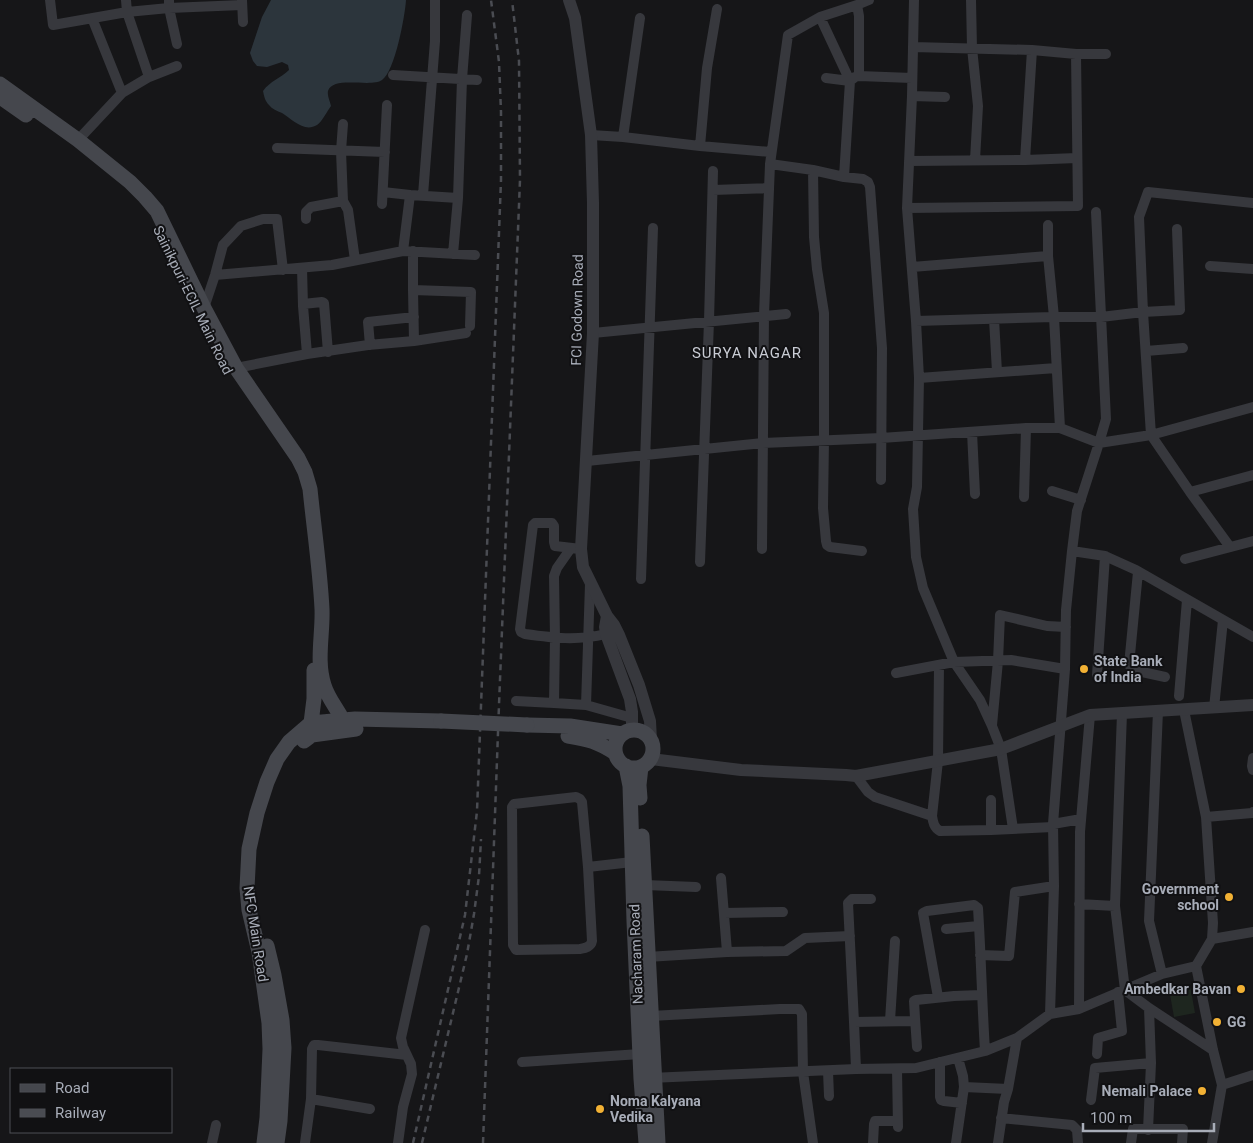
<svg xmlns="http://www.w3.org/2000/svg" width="1253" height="1143" font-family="Roboto,sans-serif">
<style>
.green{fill:#1e261f}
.water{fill:#2c353c}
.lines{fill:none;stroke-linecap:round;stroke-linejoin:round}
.minor{stroke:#37383d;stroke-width:10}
.tertiary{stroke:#37383d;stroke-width:12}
.secondary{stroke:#45474d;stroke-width:15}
.rail{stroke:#4a4c52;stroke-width:2.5;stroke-dasharray:6 5;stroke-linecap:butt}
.secondary-bridge{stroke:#45474d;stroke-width:15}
.poi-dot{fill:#f2b134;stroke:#111113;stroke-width:2}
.labels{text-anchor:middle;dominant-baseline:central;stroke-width:4;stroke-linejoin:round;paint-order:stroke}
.street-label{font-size:14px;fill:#a8adb8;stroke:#111113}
.poi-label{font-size:14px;font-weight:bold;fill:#a8adb8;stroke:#111113;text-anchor:start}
.neighbourhood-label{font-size:15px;letter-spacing:1px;fill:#c9ccd4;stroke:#111113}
</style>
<rect width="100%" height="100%" fill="#161618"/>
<!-- green -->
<path class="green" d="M 1190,985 L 1195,1013 L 1174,1017 L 1169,989 Z"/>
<!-- water -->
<path class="water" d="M 271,0 L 406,0 C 405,16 395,71 382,80 C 371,88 333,75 328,91 C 327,96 330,101 331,106 C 327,111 322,122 317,125 C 304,133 292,119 282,113 C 277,111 272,109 269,105 C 265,101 264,96 263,91 C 270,81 281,78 289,70 L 288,65 L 282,62 L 267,67 L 257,66 L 253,61 L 250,53 L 262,17 Z"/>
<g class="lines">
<!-- minor -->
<path class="minor" d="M 50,0 L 53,25 L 127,12 L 169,8 L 242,5
M 126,0 L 127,12 L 149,77
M 169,0 L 169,8 L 177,44
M 242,0 L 243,22
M 914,0 L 912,96 L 907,208 L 916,321 L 919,378 L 917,487 L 913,509 L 916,557 L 923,588 L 954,662 L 980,700 L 992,726 L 1001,749 L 1013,829
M 971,0 L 972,48 L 978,106 L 975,160
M 820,17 L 850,81
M 92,18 L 122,93
M 913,47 L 1032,50 L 1076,54 L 1106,54
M 393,75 L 477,80
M 859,76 L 859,16 L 857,5 L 869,0
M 826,78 L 850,81
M 912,96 L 945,97
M 591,135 L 623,137 L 700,146 L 707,68 L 717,9
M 623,137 L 640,18
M 78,140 L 122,93 L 149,77 L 177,66
M 700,146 L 771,152
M 277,148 L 385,152
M 1025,160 L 1032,50
M 909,161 L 1025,160 L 1077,158
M 770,164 L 813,170 L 844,177 L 863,179 L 868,182 L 870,187 L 882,348 L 881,480
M 813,170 L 814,237 L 817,269 L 824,313 L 824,440 L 823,508 L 826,541 L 827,545 L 830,547 L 862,551
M 844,177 L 850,81 L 855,77 L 859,76 L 912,78
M 713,190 L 769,188
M 383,192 L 410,195
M 423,195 L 435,41 L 435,0
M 343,201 L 348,210 L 355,260
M 382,204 L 387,105
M 907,208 L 1078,206 L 1076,54
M 306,219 L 306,212 L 311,207 L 343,201 L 341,151 L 343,124
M 1048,225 L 1048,256 L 1054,317 L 1060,428
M 403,251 L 410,195 L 458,198 L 462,79 L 467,15
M 413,251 L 413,290
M 453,254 L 458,198
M 1210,266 L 1253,269
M 912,267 L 1048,256
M 302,268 L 303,306 L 307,354
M 215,275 L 332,265 L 403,251 L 475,255
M 303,304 L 322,302 L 324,303 L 328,352
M 204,308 L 215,275 L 223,245 L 241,226 L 263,219 L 277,219 L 283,270
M 994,319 L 997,372
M 916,321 L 1054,317 L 1101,317 L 1143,312 L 1180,310 L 1177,229
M 593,333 L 786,314
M 414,341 L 413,290 L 471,292 L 470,326
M 370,345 L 368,322 L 414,317
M 1146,351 L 1183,348
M 236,368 L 307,354 L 368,345 L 414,341 L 466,333
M 919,378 L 1056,368
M 972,432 L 975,494
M 587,461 L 763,443 L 881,438 L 1026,428 L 1060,428 L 1099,443 L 1151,435 L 1253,407
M 1052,491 L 1081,500
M 1190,492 L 1253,475
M 1024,497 L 1026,428
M 1230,547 L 1190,492 L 1151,435 L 1143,312 L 1139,217 L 1148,192 L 1253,203
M 571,548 L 557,568 L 554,576 L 555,638 L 554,703 L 586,705 L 632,718
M 581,549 L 555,546 L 554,542 L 554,526 L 552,523 L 535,523 L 533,525 L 520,629 L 521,632 L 525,634 C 554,638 576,641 606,634
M 762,549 L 764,315 L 770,164 L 788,35 L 820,17 L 857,5
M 1072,551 L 1105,556 L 1097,675
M 1105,556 L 1136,570 L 1253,637
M 1185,559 L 1253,541
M 700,562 L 709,321 L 713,171
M 1138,572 L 1129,665 L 1133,670 L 1165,677
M 641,579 L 653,228
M 939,665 L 938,761 L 932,816 C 933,822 934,828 940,831 L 991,830 L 1053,827
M 896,673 L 954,662 L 1011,660 L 1065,669
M 1179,696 L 1187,600
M 516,701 L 554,703
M 586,705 L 590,584
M 1214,708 L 1223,620
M 1184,710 L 1206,817 L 1213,923 L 1212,939 L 1196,966 L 1213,1050 L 1222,1085 L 1212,1143
M 1158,711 L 1149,921 L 1162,974
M 1122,713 L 1115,906 L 1125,990 L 1149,1008 L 1213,1050
M 992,725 L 998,661 L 1000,615 L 1047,626 L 1066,627
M 1253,758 L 1252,766 L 1253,770
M 856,776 L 868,792 L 875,797 L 932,816
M 1206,817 L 1252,813 L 1253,812
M 1053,824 L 1081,819
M 991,830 L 991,800
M 588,867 L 582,802 L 580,799 L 576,797 L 514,804 L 512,807 L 513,945 L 516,950 L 580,949 C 585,948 591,947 592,941 L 588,867 L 632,862
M 721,878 L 727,952
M 645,885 L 696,887
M 871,899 L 852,899 L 848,903 L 854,1022 L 913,1021 L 915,1018 L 914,1001 L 916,1000 L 954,996 L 981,995
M 1079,904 L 1115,906
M 724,913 L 783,912
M 946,929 L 979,926
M 1212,939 L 1253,932
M 980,955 L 1009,956 L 1015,892 L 1054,886
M 647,957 L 727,952 L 786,951 L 805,938 L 850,936
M 938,997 L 923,913 L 927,911 L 974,905 L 978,908 C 981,955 982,1003 985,1051
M 1079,1009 L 1080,832 L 1090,715
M 1050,1014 L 1054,886 L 1053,824 L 1065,669 L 1066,610 L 1072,551 L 1077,511 L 1099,443 L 1106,419 L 1096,212
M 651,1016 L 780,1009 L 799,1009 L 802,1014 L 803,1072 L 813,1143
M 915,1018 L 917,1047
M 890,1021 L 895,941
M 854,1022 L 856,1069
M 1097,1054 L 1098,1038 L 1122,1031 L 1118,992
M 522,1062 L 640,1054
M 940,1062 L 940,1097 L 941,1100 L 944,1101 L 962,1103
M 897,1069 L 898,1127
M 828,1071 L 829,1096
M 650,1078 L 856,1069 L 916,1068 L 985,1051 L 1017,1038 L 1050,1014 L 1079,1009 L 1162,974 L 1196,966
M 1222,1085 L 1253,1075
M 964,1087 L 1008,1089
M 311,1099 L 370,1109
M 1091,1100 L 1095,1068 L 1151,1063
M 1001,1118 L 1072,1125 L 1077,1130 L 1078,1143
M 1148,1130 L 1151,1063 L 1149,1008
M 212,1143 L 216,1125
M 305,1143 L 311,1099 L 312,1049 L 314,1045 L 318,1045 L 407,1055
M 398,1143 L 403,1107 L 412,1074 L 411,1064 L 403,1047 L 401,1038 L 425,930
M 873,1143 L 874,1124 L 875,1121 L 898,1121
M 956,1143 L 964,1087 L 963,1076 L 958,1058
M 998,1143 L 1004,1102 L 1008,1089 L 1017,1038
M 1131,1143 L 1133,1129 L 1183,1129 L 1182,1143"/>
<!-- tertiary -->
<path class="tertiary" d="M 569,0 L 575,18 L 591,135 L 593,203 L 593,333 L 581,549 L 583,567 L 607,616 L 614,625 L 619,635 L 639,685 L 650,721 L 651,740
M 607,616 L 605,627 L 606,634 L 630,699 L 632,712 L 632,730
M 651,759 L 741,770 L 846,775 L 856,776 L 1001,749 L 1090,715 L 1253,705"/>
<!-- secondary -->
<path class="secondary" d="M 0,84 L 78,140 L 130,182 L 145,197 L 157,211 L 204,308 L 236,368 L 298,458 L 305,472 L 310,489 C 314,529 320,569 322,609 C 323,634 316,661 324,685 C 329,702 342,713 347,730
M 0,97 L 26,115
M 527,725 L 570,726 L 622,734
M615 749a19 19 0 1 1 38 0a19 19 0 1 1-38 0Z
M 312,735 L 311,723 L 314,699 L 314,670
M 568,736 C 588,739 598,742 615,753
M 304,741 L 312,735 L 356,729
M 626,766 L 630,786 L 634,921 L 641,1079 L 646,1143
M 640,798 L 639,785 L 641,767
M 642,836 L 658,1143
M 267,946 L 274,975 L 282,1020 L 284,1048 L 280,1121 L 277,1143
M 264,1143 L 267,1118 L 270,1049 L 269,1023 L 259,952 L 249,910 L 247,888 L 249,849 L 257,813 L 267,782 L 277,759 L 289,742 L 311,723 L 355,719 L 441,721"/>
<!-- rail -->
<path class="rail" d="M 413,1143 L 465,915 L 477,811 L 501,180 L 501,112 L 499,62 L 491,0
M 422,1143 L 467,954 L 474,914 L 479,876 L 481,839
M 483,1143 L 499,705 L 520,180 L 519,61 L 512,0"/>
<!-- secondary-bridge -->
<path class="secondary-bridge" d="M 441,721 L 527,725"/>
</g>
<!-- markers -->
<g class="poi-dot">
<circle cx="1084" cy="669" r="5"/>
<circle cx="1229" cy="897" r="5"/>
<circle cx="1241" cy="989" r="5"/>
<circle cx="1217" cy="1022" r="5"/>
<circle cx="1202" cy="1091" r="5"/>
<circle cx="600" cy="1109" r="5"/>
</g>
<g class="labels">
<!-- street labels -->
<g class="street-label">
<text transform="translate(193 300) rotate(64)">Sainikpuri-ECIL Main Road</text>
<text transform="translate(577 310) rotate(-89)">FCI Godown Road</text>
<text transform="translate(256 934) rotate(81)">NFC Main Road</text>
<text transform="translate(636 954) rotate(-92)">Nacharam Road</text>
</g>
<!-- poi labels -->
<g class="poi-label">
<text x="1094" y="661">State Bank<tspan x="1094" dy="16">of India</tspan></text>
<text x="1219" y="889" text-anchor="end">Government<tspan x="1219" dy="16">school</tspan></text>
<text x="1231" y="989" text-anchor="end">Ambedkar Bavan</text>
<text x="1227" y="1022">GG</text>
<text x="1192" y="1091" text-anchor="end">Nemali Palace</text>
<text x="610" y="1101">Noma Kalyana<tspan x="610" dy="16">Vedika</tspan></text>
</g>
<!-- neighbourhood labels -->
<g class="neighbourhood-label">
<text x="747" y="353">SURYA NAGAR</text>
</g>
</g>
<!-- legend -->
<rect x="10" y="1068" width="162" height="65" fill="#111113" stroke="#4d4f55"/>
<rect x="20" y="1084" width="25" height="8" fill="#45474d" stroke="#4d4f55"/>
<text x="55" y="1093" font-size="15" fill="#a8adb8">Road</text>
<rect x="20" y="1109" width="25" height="8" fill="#4a4c52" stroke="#4d4f55"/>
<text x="55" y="1118" font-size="15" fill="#a8adb8">Railway</text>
<!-- scale -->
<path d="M1083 1123v8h131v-8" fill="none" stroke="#a8adb8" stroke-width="2.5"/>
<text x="1090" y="1123" font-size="15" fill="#a8adb8" stroke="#111113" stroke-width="4" paint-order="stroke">100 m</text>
</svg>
